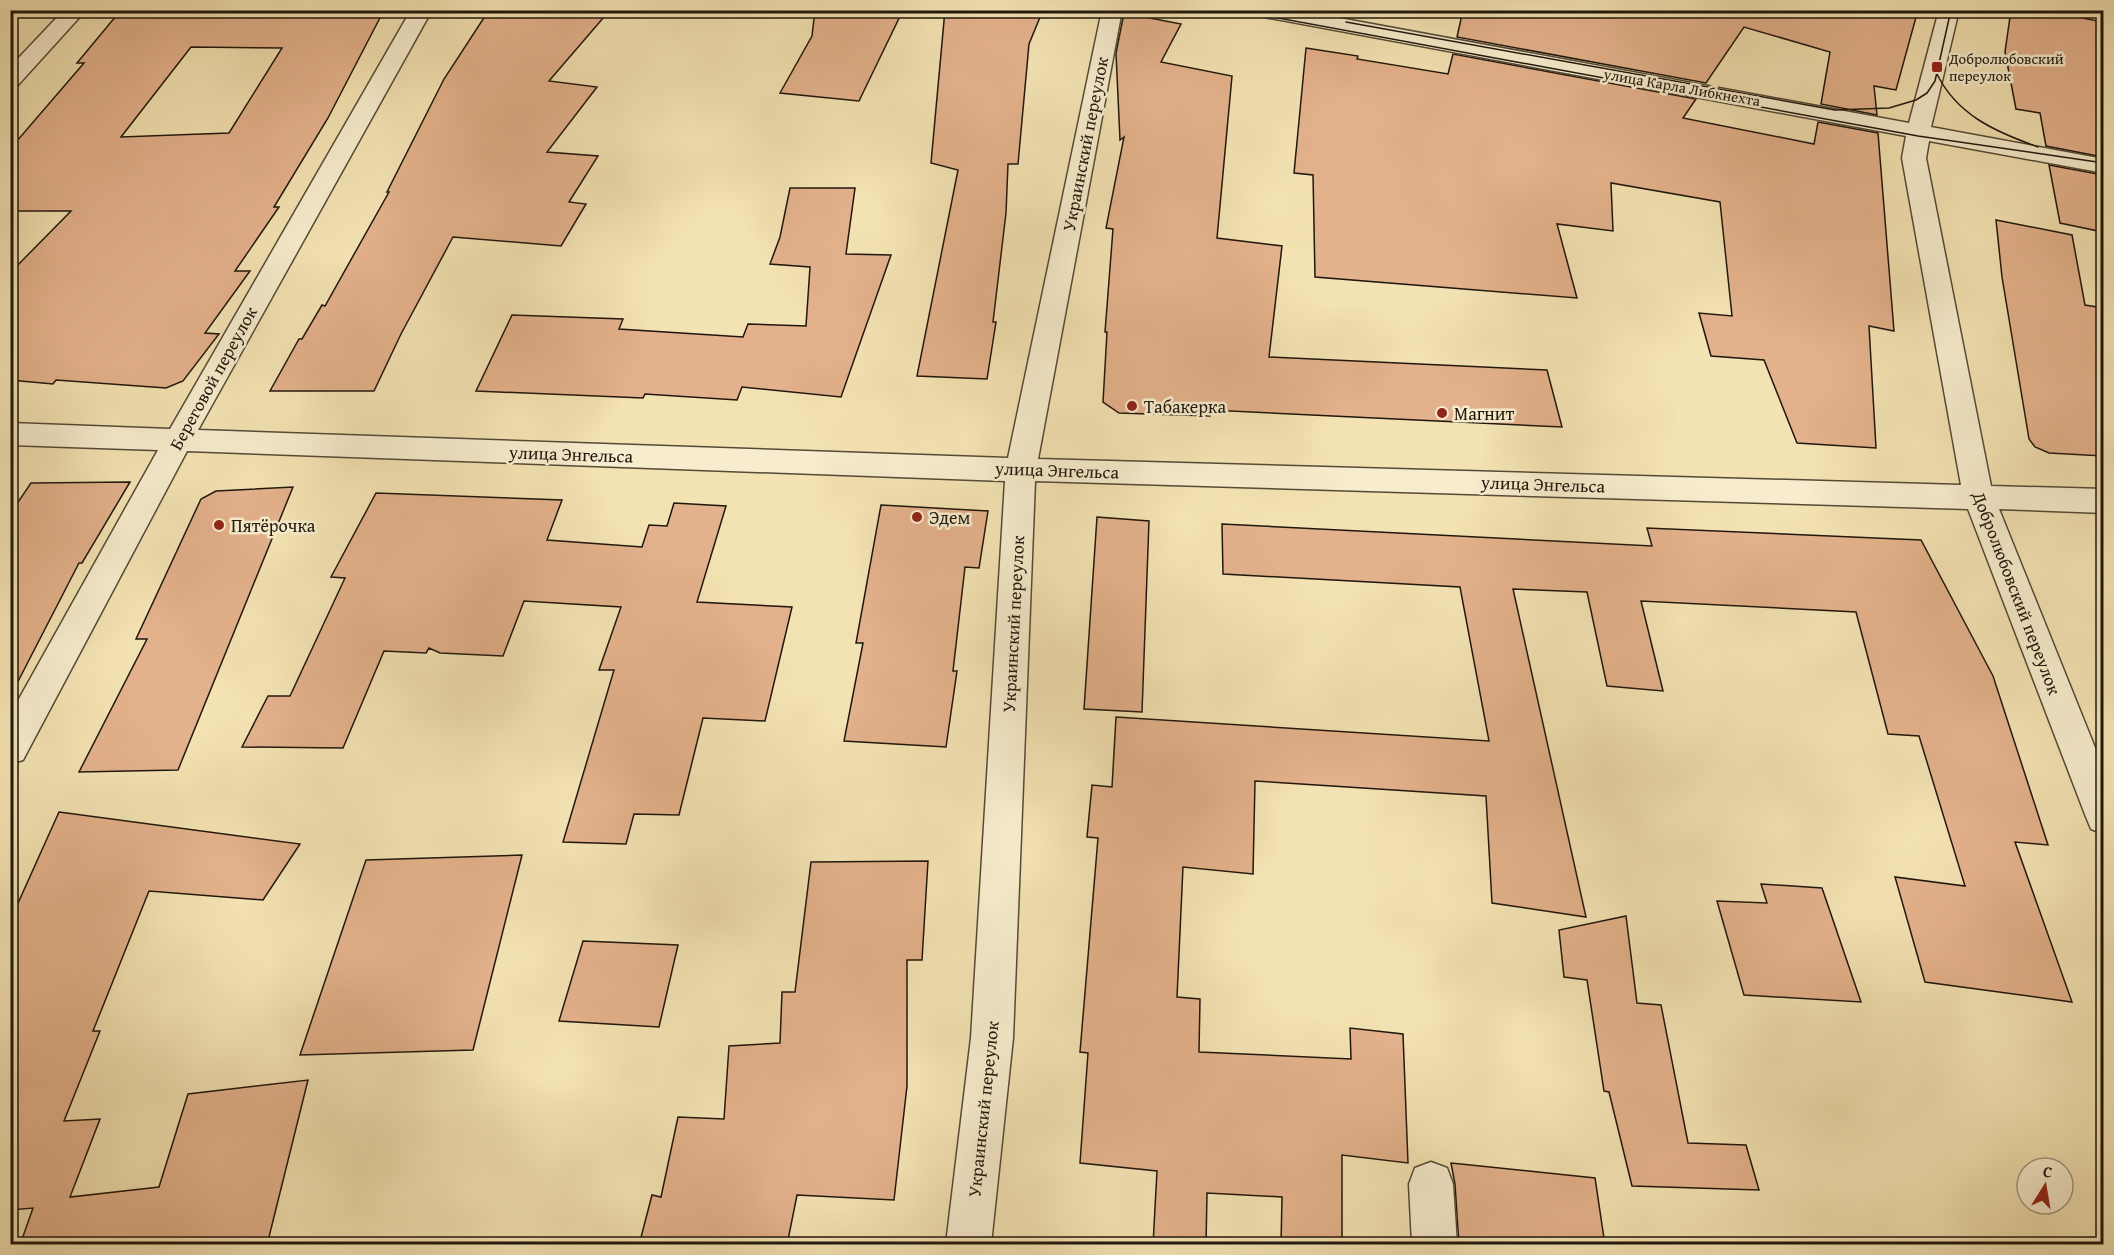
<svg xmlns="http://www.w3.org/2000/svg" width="2114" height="1255" font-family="'Gentium Book Plus',serif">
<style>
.building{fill:#e3b18b;stroke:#1f170d;stroke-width:1.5;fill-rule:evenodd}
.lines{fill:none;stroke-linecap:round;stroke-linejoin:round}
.minor-casing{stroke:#544a36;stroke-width:3}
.minor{fill:#f7eccd;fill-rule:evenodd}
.tram{stroke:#1f170d;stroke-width:1.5}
.poi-dot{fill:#8f2418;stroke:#f7eccd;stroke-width:2}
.labels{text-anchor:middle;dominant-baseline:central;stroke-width:5;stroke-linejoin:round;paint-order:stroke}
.far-poi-label{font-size:15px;fill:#1f170d;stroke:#f7eccd;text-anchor:start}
.far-street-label{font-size:15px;fill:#1f170d;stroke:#f7eccd}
.street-label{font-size:18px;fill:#1f170d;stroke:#f7eccd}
.poi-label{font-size:18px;fill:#1f170d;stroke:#f7eccd;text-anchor:start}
</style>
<rect width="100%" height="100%" fill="#f3e2b2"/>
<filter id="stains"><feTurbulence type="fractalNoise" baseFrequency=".00333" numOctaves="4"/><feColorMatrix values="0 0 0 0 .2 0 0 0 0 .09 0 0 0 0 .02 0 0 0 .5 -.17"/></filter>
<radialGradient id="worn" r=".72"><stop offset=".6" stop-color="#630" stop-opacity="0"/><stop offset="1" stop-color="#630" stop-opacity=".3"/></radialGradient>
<!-- building -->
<path class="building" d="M 121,10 L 384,10 L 328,118 L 274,207 L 279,207 L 235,271 L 250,271 L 205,333 L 219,334 L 183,381 L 166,388 L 56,380 L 53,384 L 10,380 L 10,273 L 71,211 L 10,211 L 10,149 L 84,63 L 77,63 ZM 191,47 L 282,48 L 229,133 L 121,137 Z
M 489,10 L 610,10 L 549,81 L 597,87 L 547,152 L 598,156 L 569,202 L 586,204 L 561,246 L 453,237 L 401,334 L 374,391 L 270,391 L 299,339 L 302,339 L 322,305 L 325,306 L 389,192 L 387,192 L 444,79 Z
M 815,10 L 903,10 L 859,101 L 780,93 L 812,36 Z
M 945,10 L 1043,10 L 1029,44 L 1018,164 L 1008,164 L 1006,213 L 993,322 L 996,322 L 987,379 L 917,376 L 958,170 L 931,163 Z
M 1463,10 L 1918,10 L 1896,90 L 1874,86 L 1877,115 L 1821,104 L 1830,52 L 1744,27 L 1706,83 L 1457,37 Z
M 2011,10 L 2042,10 L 2103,22 L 2103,157 L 2046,146 L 2040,113 L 2016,109 L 2005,52 Z
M 1124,13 L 1181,24 L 1161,62 L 1232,76 L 1217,238 L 1282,246 L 1269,357 L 1547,370 L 1562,427 L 1210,410 L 1210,416 L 1119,413 L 1103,402 L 1107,332 L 1105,332 L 1113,229 L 1106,228 L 1124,137 L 1120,140 L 1116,53 Z
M 1306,48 L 1358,56 L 1357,59 L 1448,74 L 1453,54 L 1696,99 L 1683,118 L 1814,144 L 1818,122 L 1878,133 L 1894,331 L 1869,326 L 1876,448 L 1797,443 L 1764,360 L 1711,356 L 1699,313 L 1732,316 L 1720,202 L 1611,183 L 1613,231 L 1557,224 L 1577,298 L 1315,277 L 1313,175 L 1294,173 Z
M 2049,165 L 2103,175 L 2103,232 L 2060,223 Z
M 790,188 L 855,188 L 846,254 L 891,255 L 841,397 L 742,387 L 737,400 L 645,394 L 643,398 L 476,391 L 512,315 L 623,319 L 619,329 L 743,337 L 748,324 L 806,326 L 810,267 L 770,264 L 780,237 Z
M 1996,220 L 2072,235 L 2085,305 L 2103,308 L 2103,456 L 2049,453 L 2035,447 L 2029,439 L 2002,277 Z
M 130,482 L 82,563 L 79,563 L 10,697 L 10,514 L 31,483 Z
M 293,487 L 178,770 L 79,772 L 147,639 L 136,639 L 201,499 L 216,491 Z
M 376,493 L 562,500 L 547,540 L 642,547 L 649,525 L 667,526 L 674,503 L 726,506 L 697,602 L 792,607 L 765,721 L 703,718 L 679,815 L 634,814 L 626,844 L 563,842 L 614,670 L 599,670 L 621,607 L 524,601 L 503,656 L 440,653 L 429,648 L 426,653 L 384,651 L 343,748 L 242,747 L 268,696 L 290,696 L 345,578 L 331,577 Z
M 881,505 L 988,511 L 979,568 L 965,567 L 953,671 L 957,671 L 946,747 L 844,741 L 863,643 L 856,643 Z
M 1097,517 L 1149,521 L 1142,712 L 1084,709 Z
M 1222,524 L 1652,546 L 1647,528 L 1921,540 L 1993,676 L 2048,845 L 2015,842 L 2072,1002 L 1925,982 L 1895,877 L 1965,886 L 1919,736 L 1888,734 L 1856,612 L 1641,601 L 1663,691 L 1607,686 L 1587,592 L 1513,589 L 1586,917 L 1492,903 L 1486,796 L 1255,781 L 1253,874 L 1183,867 L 1177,997 L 1200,999 L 1199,1052 L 1351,1059 L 1350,1028 L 1403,1034 L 1408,1163 L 1342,1155 L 1342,1245 L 1281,1245 L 1282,1197 L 1207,1193 L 1206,1245 L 1153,1245 L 1157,1171 L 1080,1163 L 1088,1053 L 1080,1052 L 1098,838 L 1087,837 L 1092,785 L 1112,787 L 1116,717 L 1489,741 L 1460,587 L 1223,574 Z
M 59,812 L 300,844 L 263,900 L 149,891 L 93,1031 L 100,1031 L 64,1121 L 100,1119 L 70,1197 L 159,1187 L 188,1094 L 308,1080 L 267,1245 L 20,1245 L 33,1208 L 10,1210 L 10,921 Z
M 522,855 L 473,1050 L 300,1055 L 366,860 Z
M 928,861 L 922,960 L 907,960 L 907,1086 L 894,1200 L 797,1195 L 787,1245 L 639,1245 L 652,1195 L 661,1197 L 678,1117 L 724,1119 L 729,1046 L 780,1043 L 782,992 L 795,992 L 811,862 Z
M 1761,884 L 1822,888 L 1861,1002 L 1744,995 L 1717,901 L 1767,903 Z
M 1626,916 L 1637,1003 L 1661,1005 L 1688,1143 L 1746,1145 L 1759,1190 L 1632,1186 L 1609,1092 L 1604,1091 L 1587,980 L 1564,977 L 1559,930 Z
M 583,941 L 678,945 L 659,1027 L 559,1021 Z
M 1451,1163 L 1595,1178 L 1605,1245 L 1459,1245 L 1455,1184 Z"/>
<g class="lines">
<defs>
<path id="minor" d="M 64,10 L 86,10 L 18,85 L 10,87 L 10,67 Z
M 411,10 L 432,10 L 198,430 L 1008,458 L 1102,10 L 1122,10 L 1038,459 L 1961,485 L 1902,158 L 1906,136 L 1259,16 L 1252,14 L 1249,10 L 1296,10 L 1909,123 L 1939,10 L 1959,10 L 1931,127 L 2104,159 L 2104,173 L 1929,141 L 1926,158 L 1991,486 L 2104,489 L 2104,513 L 1999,509 L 2104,770 L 2104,834 L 2091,829 L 2086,817 L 1968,509 L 1035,481 L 1013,1038 L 991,1244 L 946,1244 L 971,1038 L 1005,481 L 187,451 L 23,760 L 10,764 L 10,715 L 158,450 L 10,445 L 10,423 L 170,429 Z
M 1431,1162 L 1447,1168 L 1453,1184 L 1457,1244 L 1412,1244 L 1409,1184 L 1415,1168 Z"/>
</defs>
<!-- minor casing -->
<use href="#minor" class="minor-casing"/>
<!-- minor -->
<use href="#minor" class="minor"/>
<!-- tram -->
<path class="tram" d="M 1235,10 L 1918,136 L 2104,163
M 1346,22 L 1835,110 L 1889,108 L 1916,100 L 1927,93 L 1935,81 L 1951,10
M 1936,72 C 1956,115 1996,132 2038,147"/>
</g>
<!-- markers -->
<g class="poi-dot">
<rect x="1931" y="61" width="12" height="12" rx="3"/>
<circle cx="1132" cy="406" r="6"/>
<circle cx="1442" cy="413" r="6"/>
<circle cx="917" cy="517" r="6"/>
<circle cx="219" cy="525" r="6"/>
</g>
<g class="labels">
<!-- far-poi labels -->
<g class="far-poi-label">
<text x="1949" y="58">Добролюбовский<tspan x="1949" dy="17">переулок</tspan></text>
</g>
<!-- far-street labels -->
<g class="far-street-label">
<text transform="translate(1682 87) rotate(10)">улица Карла Либкнехта</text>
</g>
<!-- street labels -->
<g class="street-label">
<text transform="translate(1085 144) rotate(-79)">Украинский переулок</text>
<text transform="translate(213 378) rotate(-61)">Береговой переулок</text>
<text transform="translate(571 454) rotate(2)">улица Энгельса</text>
<text transform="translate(1057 470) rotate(2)">улица Энгельса</text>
<text transform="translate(1543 484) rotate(2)">улица Энгельса</text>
<text transform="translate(2017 593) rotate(69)">Добролюбовский переулок</text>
<text transform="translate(1013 624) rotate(-87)">Украинский переулок</text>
<text transform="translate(983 1109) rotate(-84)">Украинский переулок</text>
</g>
<!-- poi labels -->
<g class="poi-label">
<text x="1144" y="406">Табакерка</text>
<text x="1454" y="413">Магнит</text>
<text x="929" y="517">Эдем</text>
<text x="231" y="525">Пятёрочка</text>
</g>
</g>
<!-- margin -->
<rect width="2114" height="1255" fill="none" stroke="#f3e2b2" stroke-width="36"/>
<rect x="12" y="12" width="2090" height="1231" fill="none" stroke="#1f170d" stroke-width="3"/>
<rect x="18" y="18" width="2078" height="1219" fill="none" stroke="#1f170d" stroke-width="1.5"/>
<!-- north arrow -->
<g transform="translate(2045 1186) rotate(11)"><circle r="28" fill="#f7eccd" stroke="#a19780" stroke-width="1.5"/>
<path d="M0-4.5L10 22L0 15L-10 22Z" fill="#8f2418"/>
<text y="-9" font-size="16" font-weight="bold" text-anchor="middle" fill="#1f170d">С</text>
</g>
<rect width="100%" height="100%" filter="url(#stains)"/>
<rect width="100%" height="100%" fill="url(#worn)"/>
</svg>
